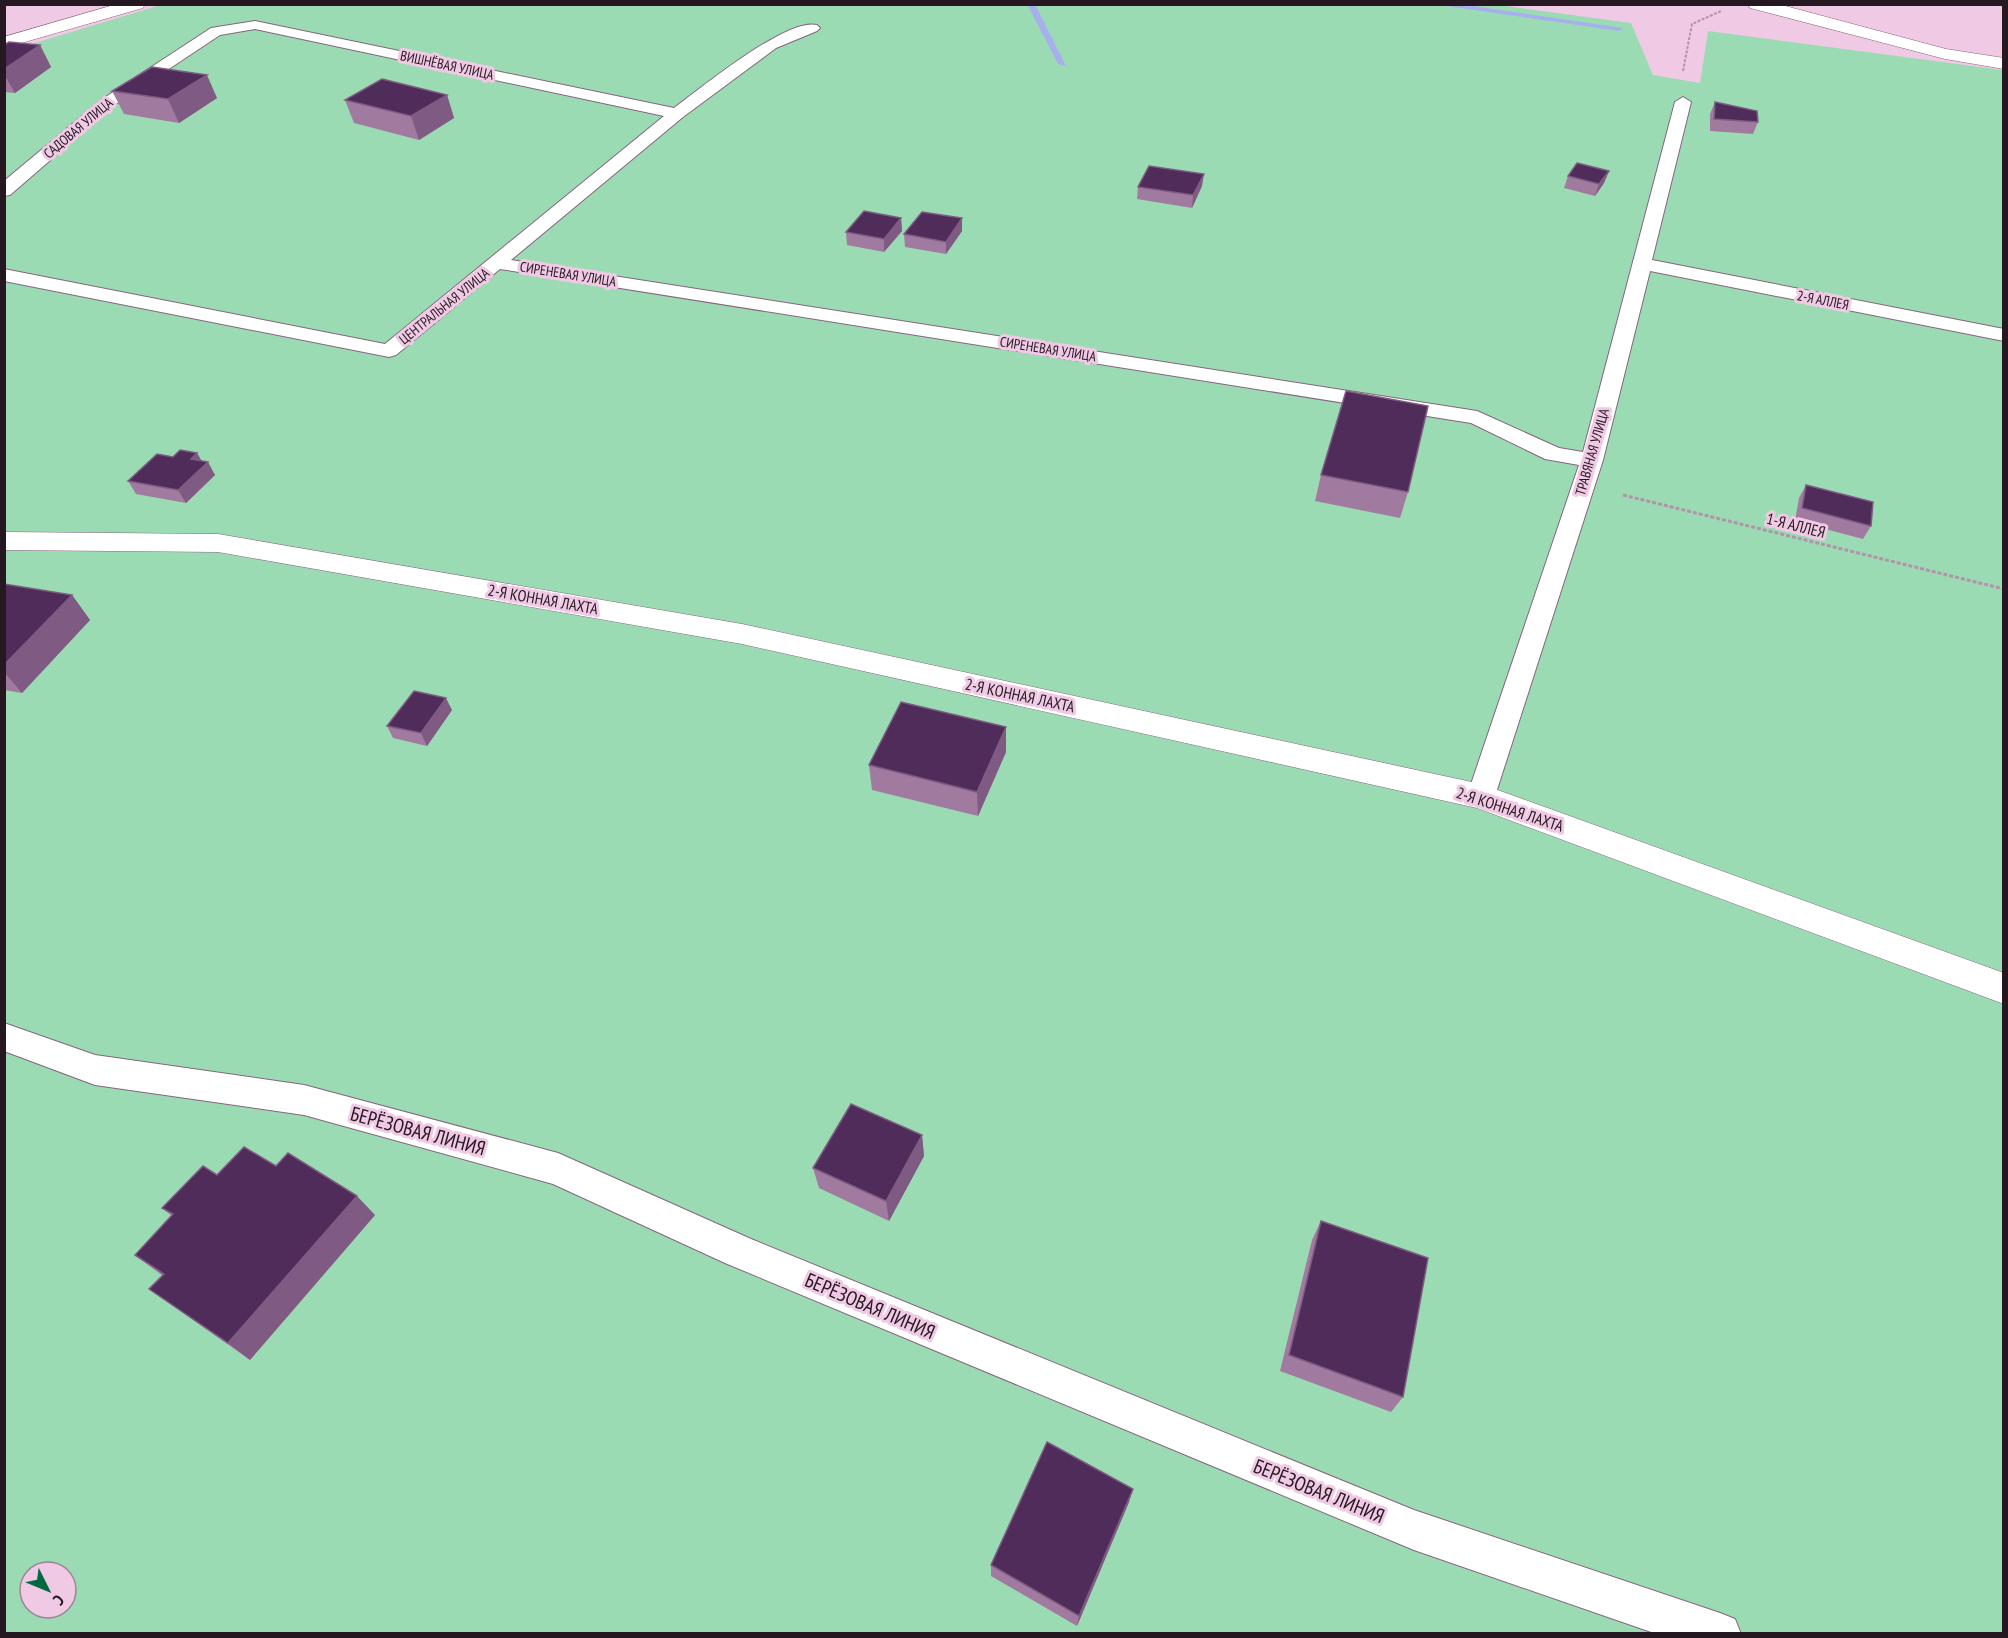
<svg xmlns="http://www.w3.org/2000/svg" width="2008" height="1638" font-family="'PT Sans Narrow',sans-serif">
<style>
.green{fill:#9bdbb4;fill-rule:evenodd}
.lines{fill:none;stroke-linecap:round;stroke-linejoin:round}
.stream{fill:#a7b0ed;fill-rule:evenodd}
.lane-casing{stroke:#86657d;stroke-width:2}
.street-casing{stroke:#86657d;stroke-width:1}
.path-far1{stroke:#b294a9;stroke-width:2;stroke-dasharray:3 1.5;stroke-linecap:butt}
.path{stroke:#b294a9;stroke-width:3;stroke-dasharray:4 2;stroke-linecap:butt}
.lane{fill:#fff;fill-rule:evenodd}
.street{fill:#fff;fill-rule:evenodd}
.wall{fill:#a07b9f}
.shaded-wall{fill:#7f5b83}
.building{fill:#4f2c5a;stroke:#7f5b83;stroke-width:1.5}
.labels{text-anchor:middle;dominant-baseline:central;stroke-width:6;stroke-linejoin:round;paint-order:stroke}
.far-street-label{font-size:14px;fill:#251821;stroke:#f0cae4}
.street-label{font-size:16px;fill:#251821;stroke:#f0cae4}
.near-street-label{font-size:20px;fill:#251821;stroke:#f0cae4}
</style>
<rect width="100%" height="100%" fill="#f0cae4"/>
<!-- green -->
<path class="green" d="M 164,4 L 1491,4 L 1631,23 L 1653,75 L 1700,83 L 1708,31 L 2003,70 L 2003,1633 L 5,1634 L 5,52 ZM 30,1572 L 66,1572 L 66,1608 L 30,1608 Z"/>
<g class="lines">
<!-- stream -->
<path class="stream" d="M 1027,4 L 1035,4 L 1066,66 L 1058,64 Z
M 1433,4 L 1460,4 L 1623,28 L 1619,31 Z"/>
<defs>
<path id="lane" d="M 255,21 L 674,108 C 700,89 787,17 817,25 L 820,28 L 817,31 L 776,48 L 683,117 L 511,260 L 1477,411 L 1559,448 L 1583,452 L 1675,102 L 1683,97 L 1691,102 L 1652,260 L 2004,329 L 2004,341 L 1650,271 L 1603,460 L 1495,796 L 1491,804 L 1481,807 L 1471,804 L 1467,796 L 1579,465 L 1545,459 L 1471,423 L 500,269 L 396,355 L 389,357 L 4,281 L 4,269 L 385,344 L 664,116 L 255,29 L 220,35 L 113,106 L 10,195 L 4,196 L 4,181 L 101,100 L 211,28 Z
M 4,1023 L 95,1055 L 304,1085 L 558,1153 L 751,1239 L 1414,1510 L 1720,1613 L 1735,1619 L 1741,1634 L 1657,1634 L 1414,1550 L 725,1263 L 553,1184 L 304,1115 L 95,1085 L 4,1051 Z"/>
<path id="street" d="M 117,4 L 145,4 L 143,8 L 4,48 L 4,37 Z
M 1748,4 L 1778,4 L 1946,49 L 2004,58 L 2004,69 L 1945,59 L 1750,8 Z
M 4,532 L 218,534 L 742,624 L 1481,784 L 2004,973 L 2004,1004 L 1477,808 L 742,644 L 218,552 L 4,550 Z"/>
</defs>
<!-- lane casing -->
<use href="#lane" class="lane-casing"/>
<!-- street casing -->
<use href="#street" class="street-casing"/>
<!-- path-far1 -->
<path class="path-far1" d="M 1683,71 L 1692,24 L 1721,11"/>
<!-- path -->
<path class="path" d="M 1623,495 L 2004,589"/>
<!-- lane -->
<use href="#lane" class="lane"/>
<!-- street -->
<use href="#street" class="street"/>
</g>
<!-- wall -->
<path class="wall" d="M 4,45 L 40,45 L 51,67 L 15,93 L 4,92 Z
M 112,91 L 217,98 L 179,123 L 124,114 Z
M 447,95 L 454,118 L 419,140 L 354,123 L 345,100 Z
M 1715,102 L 1758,122 L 1753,134 L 1710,131 L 1710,114 Z
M 1609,171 L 1604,183 L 1595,196 L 1564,188 L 1568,176 Z
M 1202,186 L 1192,208 L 1137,199 L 1138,187 Z
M 901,218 L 902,231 L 884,252 L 847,245 L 846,232 Z
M 962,218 L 962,231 L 946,254 L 905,247 L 904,234 Z
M 197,453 L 201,460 L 215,475 L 186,503 L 136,494 L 128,481 L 173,457 Z
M 1321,475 L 1408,492 L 1400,518 L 1315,501 Z
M 1806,485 L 1871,526 L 1863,539 L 1795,521 L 1799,498 Z
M 4,584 L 72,595 L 90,620 L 22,693 L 4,690 Z
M 452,710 L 427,746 L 393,738 L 387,726 Z
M 1006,727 L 1006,752 L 978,816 L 872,790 L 869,765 Z
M 922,1135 L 924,1156 L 889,1221 L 819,1188 L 813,1168 Z
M 276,1166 L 375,1215 L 250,1360 L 149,1289 L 163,1276 L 135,1255 L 172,1216 L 162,1208 L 217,1175 Z
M 1321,1221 L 1403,1397 L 1391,1412 L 1280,1371 L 1312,1240 Z
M 1129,1502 L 1077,1626 L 991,1576 L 991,1565 Z"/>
<!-- shaded-wall -->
<path class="shaded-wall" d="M 40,45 L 51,67 L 15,93 L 4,74 L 4,69 Z
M 207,75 L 217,98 L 179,123 L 168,99 Z
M 447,95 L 454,118 L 419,140 L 411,116 Z
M 1609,171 L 1604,183 L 1595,196 L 1599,184 Z
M 1204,174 L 1202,186 L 1192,208 L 1193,195 Z
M 901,218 L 902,231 L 884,252 L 884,239 Z
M 962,218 L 962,231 L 946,254 L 946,242 Z
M 197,453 L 204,465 L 208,462 L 215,475 L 186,503 L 178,490 L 191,459 Z
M 72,595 L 90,620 L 22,693 L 4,672 L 4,665 Z
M 446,698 L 452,710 L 427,746 L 421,733 Z
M 1006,727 L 1006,752 L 978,816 L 977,792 Z
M 922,1135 L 924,1156 L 889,1221 L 886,1201 Z
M 357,1196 L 375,1215 L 250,1360 L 228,1343 Z
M 1133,1489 L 1129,1502 L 1077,1626 L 1079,1616 Z"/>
<!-- building -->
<path class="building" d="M 9,42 L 40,45 L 4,69 L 4,45 Z
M 152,67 L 207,75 L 168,99 L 112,91 Z
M 382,79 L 447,95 L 411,116 L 345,100 Z
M 1715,102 L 1757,111 L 1758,122 L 1714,119 Z
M 1577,163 L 1609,171 L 1599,184 L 1568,176 Z
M 1149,166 L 1204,174 L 1193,195 L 1138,187 Z
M 864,211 L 901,218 L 884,239 L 846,232 Z
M 922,212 L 962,218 L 946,242 L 904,234 Z
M 1346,391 L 1428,406 L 1408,492 L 1321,475 Z
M 180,450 L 197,453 L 191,459 L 208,462 L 178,490 L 128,481 L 157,454 L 173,457 Z
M 1806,485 L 1873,502 L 1871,526 L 1802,508 Z
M 4,584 L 72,595 L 4,665 Z
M 414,691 L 446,698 L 421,733 L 387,726 Z
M 901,702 L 1006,727 L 977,792 L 869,765 Z
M 851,1104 L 922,1135 L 886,1201 L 813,1168 Z
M 244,1147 L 276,1166 L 288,1153 L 357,1196 L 228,1343 L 149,1289 L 164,1274 L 135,1255 L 173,1214 L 162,1208 L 203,1166 L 217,1175 Z
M 1321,1221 L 1428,1258 L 1403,1397 L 1289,1355 Z
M 1047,1442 L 1133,1489 L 1079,1616 L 991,1565 Z"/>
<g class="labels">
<!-- far-street labels -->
<g class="far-street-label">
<text transform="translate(447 65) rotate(12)">ВИШНЁВАЯ УЛИЦА</text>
<text transform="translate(78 128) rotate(-40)">САДОВАЯ УЛИЦА</text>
<text transform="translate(568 274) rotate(9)">СИРЕНЕВАЯ УЛИЦА</text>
<text transform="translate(1823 300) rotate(11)">2-Я АЛЛЕЯ</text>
<text transform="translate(444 306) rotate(-39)">ЦЕНТРАЛЬНАЯ УЛИЦА</text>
<text transform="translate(1048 349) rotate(9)">СИРЕНЕВАЯ УЛИЦА</text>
<text transform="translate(1592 452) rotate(-74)">ТРАВЯНАЯ УЛИЦА</text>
</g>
<!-- street labels -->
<g class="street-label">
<text transform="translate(1796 525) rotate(14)">1-Я АЛЛЕЯ</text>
<text transform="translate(543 599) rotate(10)">2-Я КОННАЯ ЛАХТА</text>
<text transform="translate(1020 695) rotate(12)">2-Я КОННАЯ ЛАХТА</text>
<text transform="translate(1510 809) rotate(18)">2-Я КОННАЯ ЛАХТА</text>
</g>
<!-- near-street labels -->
<g class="near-street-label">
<text transform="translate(418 1131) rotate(15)">БЕРЁЗОВАЯ ЛИНИЯ</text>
<text transform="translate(870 1306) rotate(23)">БЕРЁЗОВАЯ ЛИНИЯ</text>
<text transform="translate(1319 1491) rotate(22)">БЕРЁЗОВАЯ ЛИНИЯ</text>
</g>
</g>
<!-- border -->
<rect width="2008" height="1638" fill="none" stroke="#251821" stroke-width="12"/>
<!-- north arrow -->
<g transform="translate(48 1590) rotate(133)"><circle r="28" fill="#f0cae4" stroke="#9f8396" stroke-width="1.5"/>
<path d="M0-4.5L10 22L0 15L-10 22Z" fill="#04693f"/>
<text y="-9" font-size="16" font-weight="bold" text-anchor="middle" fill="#251821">С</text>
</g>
</svg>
